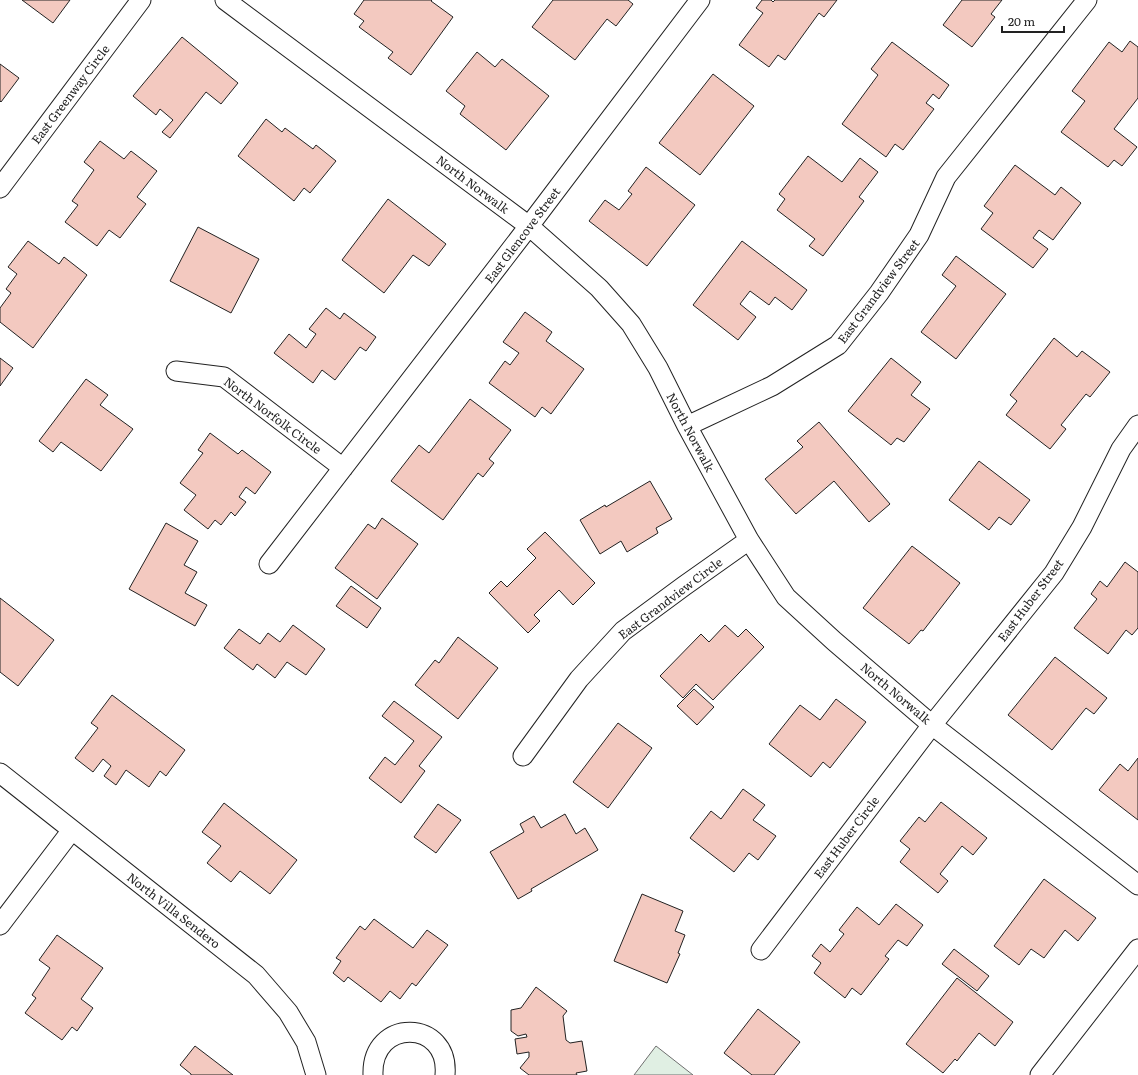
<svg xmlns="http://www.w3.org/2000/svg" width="1138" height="1075" font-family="Literata,serif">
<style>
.green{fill:#e0efe3;stroke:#6f6f6f}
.building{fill:#f3c9c0;stroke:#222}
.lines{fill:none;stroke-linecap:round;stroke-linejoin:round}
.street-casing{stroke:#222;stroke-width:21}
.street{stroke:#fff;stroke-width:19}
.labels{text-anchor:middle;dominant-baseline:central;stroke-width:3;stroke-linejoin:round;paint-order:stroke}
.street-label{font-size:12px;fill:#222;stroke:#fff}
</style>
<rect width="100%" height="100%" fill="#fff"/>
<!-- green -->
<path class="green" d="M 656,1046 L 693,1075 L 634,1075 Z"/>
<!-- building -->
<path class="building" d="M 22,0 L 70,0 L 53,23 Z
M 364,0 L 432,0 L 431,1 L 453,17 L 411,75 L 388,58 L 393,52 L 359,27 L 364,21 L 354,14 Z
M 553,0 L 628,0 L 633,4 L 616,26 L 607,19 L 575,60 L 532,27 Z
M 762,0 L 771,0 L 773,2 L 775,0 L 837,0 L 824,17 L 819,13 L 785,60 L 778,55 L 769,67 L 739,45 L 763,13 L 756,8 Z
M 962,0 L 1002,0 L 991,14 L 995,17 L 972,47 L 943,25 Z
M 182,37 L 238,83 L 221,104 L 206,92 L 170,138 L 162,132 L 173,120 L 160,109 L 156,115 L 133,96 Z
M 1130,41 L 1138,47 L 1138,98 L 1114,129 L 1137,147 L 1122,166 L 1114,160 L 1108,167 L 1061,132 L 1085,101 L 1072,91 L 1109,42 L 1122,52 Z
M 892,42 L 949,85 L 939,99 L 933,94 L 926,103 L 934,109 L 903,150 L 895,144 L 886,157 L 842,124 L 878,75 L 871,69 Z
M 477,52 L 495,67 L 502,59 L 549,96 L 506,150 L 460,114 L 465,106 L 446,91 Z
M 0,64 L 19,78 L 1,102 L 0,101 Z
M 713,74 L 754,106 L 700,175 L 659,143 Z
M 266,119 L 282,132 L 285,128 L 313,149 L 316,145 L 336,161 L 310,193 L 304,188 L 294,201 L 238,156 Z
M 100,141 L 124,159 L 131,151 L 157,171 L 137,197 L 146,204 L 120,238 L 109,230 L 97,246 L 65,222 L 78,205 L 72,201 L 94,170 L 84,162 Z
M 808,156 L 842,182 L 860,158 L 878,172 L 859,197 L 864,201 L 823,256 L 809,246 L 815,239 L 777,210 L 785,199 L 779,194 Z
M 1015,165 L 1055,195 L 1061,187 L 1081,203 L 1053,240 L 1039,230 L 1033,238 L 1048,249 L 1033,268 L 981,229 L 993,213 L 984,206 Z
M 646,167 L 695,205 L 647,266 L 589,221 L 605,200 L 619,210 L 632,194 L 628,191 Z
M 388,199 L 446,244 L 429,266 L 413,255 L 384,293 L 342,260 Z
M 198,227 L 259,259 L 231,313 L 170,281 Z
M 28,241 L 59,264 L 64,257 L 87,275 L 33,348 L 0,322 L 0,308 L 11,293 L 6,289 L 17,274 L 8,267 Z
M 742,241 L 807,290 L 792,310 L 775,297 L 769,305 L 750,291 L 740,304 L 756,317 L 738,340 L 693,305 Z
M 956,256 L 1006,294 L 956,359 L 921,332 L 956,286 L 942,275 Z
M 326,308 L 340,319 L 344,313 L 376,337 L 366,351 L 360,347 L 335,380 L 322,370 L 313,383 L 274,353 L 289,334 L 306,348 L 316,334 L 309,329 Z
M 525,312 L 552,332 L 546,341 L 584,369 L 551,414 L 542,407 L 535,417 L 489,383 L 505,361 L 510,365 L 519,353 L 503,342 Z
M 1054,338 L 1077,357 L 1082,351 L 1110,372 L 1090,397 L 1086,394 L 1061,425 L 1066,429 L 1050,449 L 1006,415 L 1017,401 L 1010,395 Z
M 0,358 L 13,368 L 0,386 Z
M 891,358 L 921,382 L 911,395 L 930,409 L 904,442 L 897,438 L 891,445 L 848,411 Z
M 86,379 L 108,395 L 100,405 L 133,429 L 101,471 L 61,442 L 53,452 L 39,441 Z
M 470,399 L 511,430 L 489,459 L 494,463 L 483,477 L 478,473 L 443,520 L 391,481 L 419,445 L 429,453 Z
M 819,422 L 890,504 L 869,522 L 834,481 L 796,514 L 765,479 L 803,447 L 797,441 Z
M 210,433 L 238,454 L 242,450 L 271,472 L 255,494 L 246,487 L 239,497 L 246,502 L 235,516 L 231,512 L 221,525 L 215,520 L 208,529 L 184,510 L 196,495 L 180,483 L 203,453 L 198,450 Z
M 979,461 L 1030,500 L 1011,525 L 999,517 L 989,530 L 949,500 Z
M 650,481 L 672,519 L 656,528 L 658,533 L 627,552 L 621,541 L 600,554 L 580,520 L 605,505 L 606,507 Z
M 382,518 L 418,544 L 377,599 L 335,568 L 368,524 L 375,529 Z
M 166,523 L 198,541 L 184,565 L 197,572 L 185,593 L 207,605 L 195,626 L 129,589 Z
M 545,532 L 595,583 L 573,605 L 559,590 L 534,615 L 540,621 L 528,633 L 489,593 L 501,581 L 507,587 L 536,558 L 527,549 Z
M 912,546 L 960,583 L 923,631 L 921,630 L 909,644 L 863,608 Z
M 1125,562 L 1138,572 L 1138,628 L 1132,635 L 1126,630 L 1108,654 L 1074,628 L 1097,599 L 1091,594 L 1100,581 L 1107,587 Z
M 351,586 L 381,608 L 367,628 L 336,606 Z
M 0,598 L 54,640 L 18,686 L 0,672 Z
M 293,625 L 325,649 L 306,675 L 287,662 L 275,678 L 257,664 L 253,670 L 224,648 L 239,629 L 260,644 L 268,633 L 280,642 Z
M 725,625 L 738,637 L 746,629 L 764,647 L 713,700 L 696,684 L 683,698 L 660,676 L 701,634 L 709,642 Z
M 458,637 L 498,668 L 458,719 L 415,685 L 435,660 L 439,663 Z
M 1055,657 L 1107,698 L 1094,714 L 1086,708 L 1052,750 L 1008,715 Z
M 694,689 L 714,707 L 697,725 L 677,706 Z
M 112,695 L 185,750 L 166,776 L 160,771 L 149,787 L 126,770 L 116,785 L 104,776 L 111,766 L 103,759 L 93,772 L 75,758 L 98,728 L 91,723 Z
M 836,699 L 866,722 L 830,768 L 823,762 L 811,777 L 769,744 L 800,705 L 820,720 Z
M 394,701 L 442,737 L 419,766 L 425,771 L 401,803 L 369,778 L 385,757 L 395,765 L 414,741 L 382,716 Z
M 618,723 L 652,748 L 608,808 L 573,782 Z
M 1138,758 L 1138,820 L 1099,790 L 1120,764 L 1128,771 Z
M 743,789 L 765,805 L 753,820 L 776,836 L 758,860 L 749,853 L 734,872 L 690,838 L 711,811 L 721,819 Z
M 941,802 L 987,838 L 973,855 L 962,846 L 940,874 L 948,881 L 938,893 L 900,862 L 910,849 L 900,841 L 919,817 L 925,822 Z
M 224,803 L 297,860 L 270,894 L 240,871 L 231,882 L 207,863 L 221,846 L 202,832 Z
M 438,804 L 461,820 L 436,853 L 414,837 Z
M 565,814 L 576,834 L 585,828 L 598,850 L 531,889 L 532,891 L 518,899 L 490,852 L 524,832 L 520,824 L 534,816 L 541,828 Z
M 1044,879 L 1096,918 L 1078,941 L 1065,930 L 1044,958 L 1031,949 L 1019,965 L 994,946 Z
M 642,894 L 683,911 L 675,931 L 685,935 L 678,953 L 680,954 L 667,983 L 614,961 Z
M 896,904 L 923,925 L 907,946 L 898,940 L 885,956 L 889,959 L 861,995 L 852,988 L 845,998 L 814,973 L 821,963 L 812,956 L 821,944 L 830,952 L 844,934 L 839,930 L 857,907 L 879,925 Z
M 374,919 L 413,948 L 427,930 L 448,945 L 416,986 L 412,983 L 400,999 L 390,991 L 381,1002 L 348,977 L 344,982 L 333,973 L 341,961 L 336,958 L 360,926 L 365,930 Z
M 57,935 L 103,968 L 81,999 L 93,1008 L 77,1031 L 72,1027 L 62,1040 L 25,1013 L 36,998 L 32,995 L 50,968 L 39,960 Z
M 954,949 L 989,976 L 977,991 L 942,964 Z
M 957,978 L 1013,1022 L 995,1046 L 979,1033 L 957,1061 L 955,1059 L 943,1073 L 906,1044 Z
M 536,987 L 567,1011 L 563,1016 L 566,1040 L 570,1043 L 582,1041 L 587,1071 L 576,1073 L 577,1075 L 529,1075 L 520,1068 L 529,1057 L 529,1052 L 517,1054 L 515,1039 L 527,1037 L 526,1034 L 518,1036 L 511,1031 L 511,1010 L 521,1008 Z
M 758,1009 L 800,1042 L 774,1075 L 752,1075 L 724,1053 Z
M 195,1046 L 233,1075 L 191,1075 L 191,1074 L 180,1065 Z"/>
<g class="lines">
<defs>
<path id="street" d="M 225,0 L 529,226 L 599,288 L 631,324 L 658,368 L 687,426 L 749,540 L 786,597 L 834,641 L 932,725 L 1138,885
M 0,188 L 141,0
M 176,371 L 224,377 L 343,468
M 687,426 L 772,386 L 838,345 L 879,293 L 919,235 L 946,177 L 1087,0
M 269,564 L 529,226 L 700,0
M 523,756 L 579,679 L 623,631 L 684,586 L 749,540
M 0,773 L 256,975 L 288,1012 L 306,1042 L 316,1075
M 0,925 L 72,830
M 761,950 L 932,725 L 1054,573 L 1082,527 L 1121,449 L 1138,425
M 373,1075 C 371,1017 450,1019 445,1075
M 1040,1075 L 1138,949"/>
</defs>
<!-- street casing -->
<use href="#street" class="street-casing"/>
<!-- street -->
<use href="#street" class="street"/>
</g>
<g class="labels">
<!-- street labels -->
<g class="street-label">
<text transform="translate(70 94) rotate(-53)">East Greenway Circle</text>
<text transform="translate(473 184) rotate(37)">North Norwalk</text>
<text transform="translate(522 235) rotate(-53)">East Glencove Street</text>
<text transform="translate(878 291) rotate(-53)">East Grandview Street</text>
<text transform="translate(273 415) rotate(37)">North Norfolk Circle</text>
<text transform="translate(691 432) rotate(62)">North Norwalk</text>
<text transform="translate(670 598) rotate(-37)">East Grandview Circle</text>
<text transform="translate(1030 600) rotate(-53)">East Huber Street</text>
<text transform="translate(896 693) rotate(40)">North Norwalk</text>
<text transform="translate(846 837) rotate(-53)">East Huber Circle</text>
<text transform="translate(174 910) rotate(38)">North Villa Sendero</text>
</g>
</g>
<!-- scale -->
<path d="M1002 26v6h62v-6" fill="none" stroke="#222222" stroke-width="2"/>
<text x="1008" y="26" font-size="12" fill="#222222" stroke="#ffffff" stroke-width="3" paint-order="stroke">20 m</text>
</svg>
